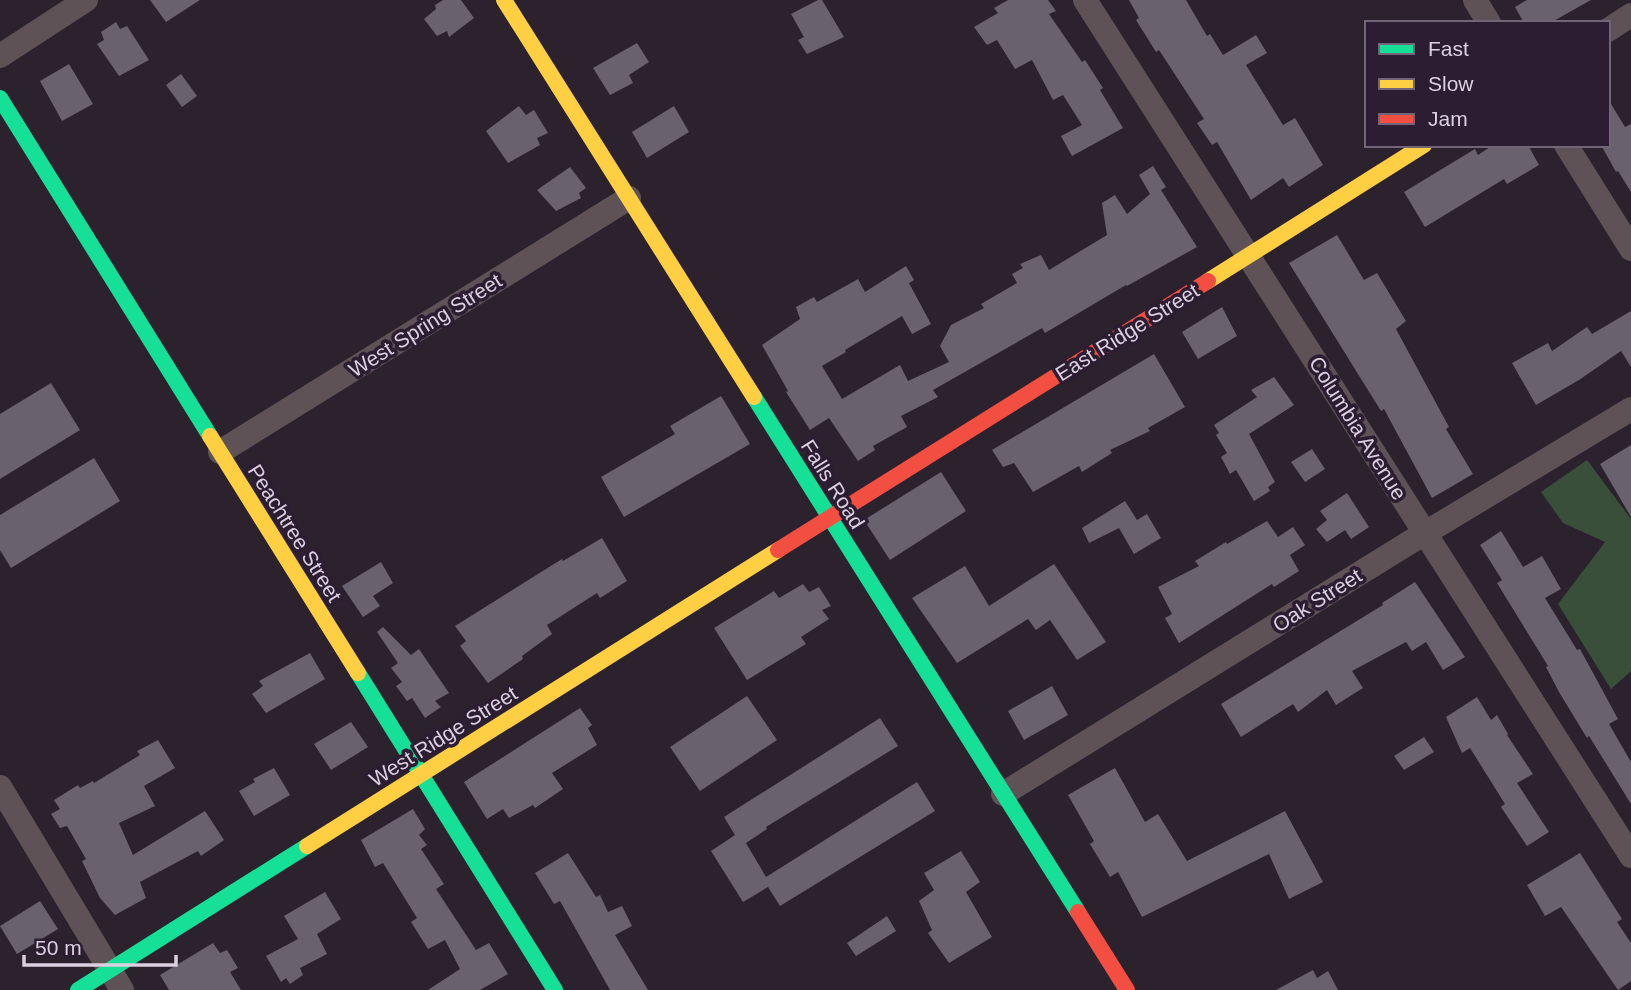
<svg xmlns="http://www.w3.org/2000/svg" width="1631" height="990" font-family="Arial,sans-serif">
<style>
.forest{fill:#394f3a}
.building{fill:#69616d}
.lines{fill:none;stroke-linecap:round;stroke-linejoin:round}
.street{stroke:#5e5256;stroke-width:24}
.fast{stroke:#16e098;stroke-width:16}
.slow{stroke:#ffcf43;stroke-width:16}
.jam{stroke:#f24e42;stroke-width:16}
.labels{text-anchor:middle;dominant-baseline:central;stroke-width:7;stroke-linejoin:round;paint-order:stroke}
.street-label{font-size:21px;fill:#dbd0df;stroke:#2d1d33}
</style>
<rect width="100%" height="100%" fill="#2b222e"/>
<!-- forest -->
<path class="forest" d="M 1587,460 L 1631,519 L 1631,671 L 1611,689 L 1558,604 L 1605,542 L 1563,523 L 1541,492 Z"/>
<!-- building -->
<path class="building" d="M 150,0 L 200,0 L 166,22 Z
M 443,0 L 461,0 L 474,18 L 449,37 L 447,31 L 437,36 L 424,19 L 436,9 L 435,5 Z
M 818,0 L 822,0 L 844,37 L 807,54 L 798,40 L 804,37 L 791,14 Z
M 1008,0 L 1048,0 L 1056,11 L 1049,14 L 1082,62 L 1085,60 L 1103,88 L 1100,90 L 1123,128 L 1072,156 L 1061,136 L 1082,125 L 1063,95 L 1053,100 L 1032,60 L 1015,69 L 997,40 L 987,45 L 974,27 L 998,13 L 994,8 Z
M 1129,0 L 1186,0 L 1207,36 L 1210,34 L 1223,55 L 1256,35 L 1267,53 L 1246,65 L 1283,125 L 1295,118 L 1323,165 L 1289,187 L 1283,178 L 1251,200 L 1217,142 L 1212,145 L 1197,123 L 1204,119 L 1159,50 L 1156,52 L 1136,20 L 1139,18 Z
M 1527,0 L 1591,0 L 1550,23 L 1524,23 L 1515,7 Z
M 116,22 L 120,29 L 127,26 L 149,60 L 119,76 L 97,44 L 104,40 L 101,32 Z
M 637,43 L 649,62 L 629,75 L 633,83 L 610,95 L 593,68 Z
M 69,64 L 93,104 L 62,121 L 40,81 Z
M 181,74 L 197,96 L 182,107 L 166,85 Z
M 1608,99 L 1625,127 L 1631,124 L 1631,192 L 1618,171 L 1616,172 L 1601,145 L 1608,145 Z
M 519,106 L 526,115 L 534,110 L 548,133 L 537,138 L 540,145 L 508,163 L 486,131 Z
M 674,106 L 689,132 L 647,158 L 632,132 Z
M 1493,145 L 1528,145 L 1539,165 L 1507,184 L 1504,179 L 1425,227 L 1404,192 L 1475,149 L 1478,155 Z
M 1153,166 L 1166,187 L 1161,190 L 1197,247 L 1127,286 L 1126,285 L 1045,333 L 1042,328 L 933,390 L 938,397 L 901,416 L 907,427 L 873,446 L 875,450 L 858,461 L 829,418 L 810,430 L 786,392 L 788,391 L 762,345 L 800,319 L 796,307 L 814,297 L 817,302 L 858,279 L 865,292 L 906,266 L 914,280 L 909,283 L 931,324 L 912,334 L 902,316 L 845,350 L 846,352 L 822,366 L 842,399 L 900,365 L 908,381 L 949,362 L 940,346 L 951,325 L 984,308 L 981,304 L 1017,283 L 1012,274 L 1023,268 L 1020,264 L 1041,255 L 1049,270 L 1107,235 L 1102,203 L 1115,195 L 1127,214 L 1150,194 L 1139,175 Z
M 570,167 L 586,188 L 579,193 L 581,198 L 556,211 L 537,190 Z
M 1337,235 L 1364,280 L 1377,273 L 1406,321 L 1396,329 L 1449,427 L 1446,429 L 1473,474 L 1432,498 L 1384,409 L 1381,411 L 1289,263 Z
M 1222,307 L 1237,336 L 1198,359 L 1182,332 Z
M 1631,311 L 1631,367 L 1621,351 L 1579,380 L 1536,405 L 1512,363 L 1548,343 L 1552,351 L 1587,327 L 1592,334 Z
M 1154,354 L 1185,407 L 1148,428 L 1150,431 L 1110,450 L 1112,453 L 1082,472 L 1079,466 L 1033,492 L 1014,463 L 1003,467 L 992,450 Z
M 1274,377 L 1294,405 L 1249,434 L 1275,482 L 1268,487 L 1270,491 L 1254,501 L 1236,470 L 1230,474 L 1221,457 L 1227,453 L 1216,435 L 1219,433 L 1214,425 L 1257,397 L 1251,390 Z
M 51,383 L 80,430 L 0,479 L 0,414 Z
M 721,396 L 750,444 L 624,517 L 601,477 L 675,434 L 670,426 Z
M 1631,445 L 1631,517 L 1600,464 Z
M 1312,449 L 1325,469 L 1305,482 L 1291,462 Z
M 94,458 L 120,501 L 11,568 L 0,550 L 0,515 Z
M 941,472 L 966,511 L 890,560 L 864,520 Z
M 1347,493 L 1369,527 L 1351,539 L 1345,530 L 1327,542 L 1316,529 L 1327,520 L 1320,511 Z
M 1125,501 L 1137,520 L 1147,514 L 1161,538 L 1134,554 L 1119,528 L 1089,543 L 1082,528 Z
M 1267,521 L 1278,537 L 1293,527 L 1305,545 L 1290,555 L 1299,571 L 1274,587 L 1272,584 L 1179,643 L 1165,618 L 1172,614 L 1158,587 L 1199,566 L 1195,561 L 1226,542 L 1227,544 Z
M 1501,531 L 1523,567 L 1542,556 L 1561,589 L 1545,598 L 1577,650 L 1580,649 L 1618,719 L 1609,724 L 1631,762 L 1631,804 L 1589,736 L 1587,738 L 1559,692 L 1546,667 L 1548,666 L 1497,583 L 1502,580 L 1480,545 Z
M 602,538 L 627,581 L 600,598 L 597,593 L 547,625 L 552,634 L 522,656 L 523,659 L 488,683 L 460,646 L 466,641 L 455,626 L 562,559 L 563,561 Z
M 381,562 L 393,583 L 373,596 L 380,606 L 363,617 L 342,586 Z
M 1054,564 L 1106,642 L 1077,660 L 1050,620 L 1036,630 L 1028,619 L 957,663 L 912,598 L 965,566 L 989,606 Z
M 1415,582 L 1465,657 L 1443,670 L 1426,642 L 1412,651 L 1406,642 L 1352,671 L 1363,688 L 1336,705 L 1327,690 L 1298,712 L 1293,704 L 1241,737 L 1221,704 L 1383,605 L 1382,603 Z
M 803,584 L 809,592 L 819,587 L 831,606 L 822,610 L 829,619 L 801,637 L 806,644 L 747,680 L 714,628 L 774,591 L 779,598 Z
M 383,627 L 411,655 L 419,649 L 449,693 L 435,701 L 441,707 L 425,718 L 412,698 L 407,701 L 396,686 L 402,682 L 391,668 L 398,663 L 377,632 Z
M 310,653 L 325,679 L 266,713 L 252,694 L 263,686 L 259,681 Z
M 1052,686 L 1068,715 L 1024,740 L 1008,711 Z
M 747,696 L 777,740 L 700,791 L 670,747 Z
M 1477,697 L 1491,720 L 1497,715 L 1508,734 L 1507,735 L 1533,774 L 1517,783 L 1549,832 L 1527,846 L 1501,807 L 1505,804 L 1470,748 L 1462,753 L 1446,717 Z
M 580,708 L 592,725 L 588,728 L 597,745 L 552,773 L 563,789 L 535,808 L 533,805 L 509,818 L 503,809 L 487,819 L 464,782 Z
M 880,718 L 898,746 L 766,827 L 767,829 L 746,843 L 766,877 L 917,782 L 935,811 L 780,906 L 768,887 L 743,902 L 711,851 L 735,835 L 724,817 Z
M 351,722 L 368,747 L 331,770 L 314,744 Z
M 1424,737 L 1434,752 L 1404,770 L 1394,756 Z
M 158,740 L 175,768 L 144,786 L 155,806 L 119,823 L 133,855 L 205,811 L 224,840 L 201,856 L 198,851 L 140,882 L 146,898 L 115,915 L 100,898 L 82,861 L 86,859 L 67,826 L 60,828 L 51,814 L 60,809 L 54,800 L 78,785 L 80,788 L 93,781 L 94,783 L 140,755 L 137,751 Z
M 274,768 L 290,795 L 254,816 L 239,791 L 255,782 L 253,779 Z
M 1115,768 L 1145,822 L 1158,814 L 1187,861 L 1285,811 L 1323,882 L 1289,899 L 1269,854 L 1142,917 L 1118,872 L 1110,877 L 1090,844 L 1094,841 L 1068,795 Z
M 413,809 L 425,829 L 419,835 L 427,845 L 421,849 L 444,884 L 436,889 L 476,950 L 489,943 L 508,974 L 480,990 L 428,990 L 460,969 L 445,940 L 428,949 L 411,922 L 417,918 L 383,863 L 375,867 L 361,840 Z
M 961,851 L 980,882 L 966,892 L 992,937 L 949,963 L 928,933 L 932,930 L 919,901 L 934,890 L 924,873 Z
M 568,853 L 596,897 L 600,895 L 608,912 L 622,906 L 632,926 L 615,935 L 648,990 L 610,990 L 560,901 L 554,904 L 535,873 Z
M 1580,853 L 1622,919 L 1617,922 L 1631,943 L 1631,981 L 1618,990 L 1561,907 L 1545,916 L 1527,885 Z
M 325,892 L 341,919 L 317,934 L 327,954 L 300,968 L 303,975 L 290,984 L 286,978 L 281,982 L 266,956 L 298,939 L 284,916 Z
M 40,901 L 58,929 L 17,954 L 0,926 Z
M 887,916 L 896,931 L 856,956 L 847,943 Z
M 213,943 L 220,953 L 227,950 L 238,968 L 230,972 L 241,990 L 169,990 L 160,975 Z
M 1313,970 L 1317,978 L 1328,971 L 1338,990 L 1276,990 Z"/>
<g class="lines">
<!-- street -->
<path class="street" d="M 1085,0 L 1631,856
M 1475,0 L 1489,23
M 1608,30 L 1631,15
M 0,56 L 86,0
M 1566,145 L 1631,249
M 220,452 L 629,198
M 0,787 L 122,990
M 1003,794 L 1407,544 L 1631,409"/>
<!-- fast -->
<path class="fast" d="M 0,98 L 210,436
M 754,397 L 1078,912
M 358,673 L 555,990
M 78,990 L 307,846"/>
<!-- slow -->
<path class="slow" d="M 504,0 L 754,397
M 1208,281 L 1424,145
M 210,436 L 358,673
M 307,846 L 778,550"/>
<!-- jam -->
<path class="jam" d="M 778,550 L 1208,281
M 1078,912 L 1127,990"/>
</g>
<g class="labels">
<!-- street labels -->
<g class="street-label">
<text transform="translate(425 325) rotate(-32)">West Spring Street</text>
<text transform="translate(1127 332) rotate(-32)">East Ridge Street</text>
<text transform="translate(1358 428) rotate(58)">Columbia Avenue</text>
<text transform="translate(833 484) rotate(58)">Falls Road</text>
<text transform="translate(295 533) rotate(58)">Peachtree Street</text>
<text transform="translate(1317 600) rotate(-32)">Oak Street</text>
<text transform="translate(443 736) rotate(-32)">West Ridge Street</text>
</g>
</g>
<!-- legend -->
<rect x="1365" y="21" width="245" height="126" fill="#2d1d33" stroke="#736578" stroke-width="2"/>
<rect x="1379" y="44" width="35" height="10" fill="#16e098" stroke="#736578" stroke-width="2"/>
<text x="1428" y="56" font-size="21" fill="#dbd0df">Fast</text>
<rect x="1379" y="79" width="35" height="10" fill="#ffcf43" stroke="#736578" stroke-width="2"/>
<text x="1428" y="91" font-size="21" fill="#dbd0df">Slow</text>
<rect x="1379" y="114" width="35" height="10" fill="#f24e42" stroke="#736578" stroke-width="2"/>
<text x="1428" y="126" font-size="21" fill="#dbd0df">Jam</text>
<!-- scale -->
<path d="M24 955v10h152v-10" fill="none" stroke="#dbd0df" stroke-width="3.5"/>
<text x="35" y="955" font-size="21" fill="#dbd0df" stroke="#2d1d33" stroke-width="5" paint-order="stroke">50 m</text>
</svg>
